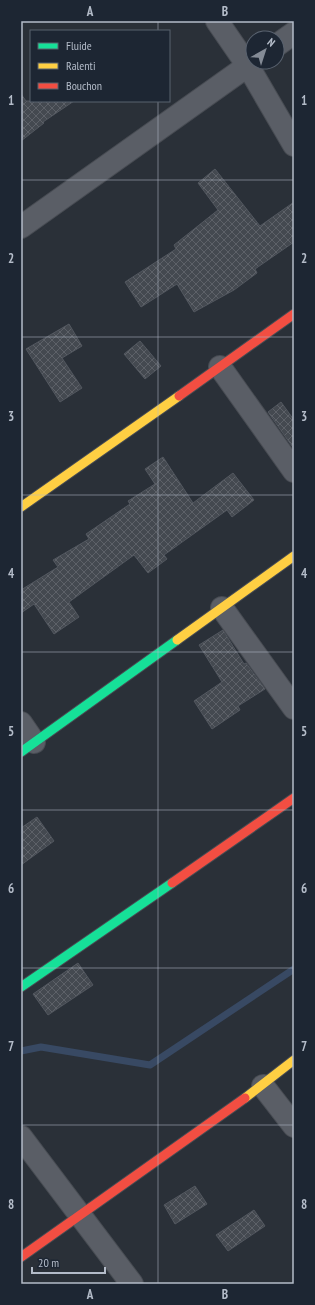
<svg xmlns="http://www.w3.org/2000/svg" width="315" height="1305" font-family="'PT Sans Narrow',sans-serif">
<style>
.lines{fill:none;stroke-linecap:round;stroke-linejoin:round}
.stream{stroke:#384963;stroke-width:7}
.building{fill:url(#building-cross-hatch);stroke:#52575f}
.street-casing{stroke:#484c53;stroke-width:24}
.fast-casing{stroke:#484c53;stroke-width:11}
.slow-casing{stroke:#484c53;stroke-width:11}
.jam-casing{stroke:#484c53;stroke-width:11}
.street{stroke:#5a5e66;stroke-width:22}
.fast{stroke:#16e098;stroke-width:9}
.slow{stroke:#ffcf43;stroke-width:9}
.jam{stroke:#f24e42;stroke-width:9}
.grid{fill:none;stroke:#b4bcc9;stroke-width:1;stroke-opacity:0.55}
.neatline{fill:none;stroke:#b4bcc9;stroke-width:1.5}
.grid-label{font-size:13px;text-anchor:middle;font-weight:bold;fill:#b4bcc9}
</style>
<defs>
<pattern id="building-cross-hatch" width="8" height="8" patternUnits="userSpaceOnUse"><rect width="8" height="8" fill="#444950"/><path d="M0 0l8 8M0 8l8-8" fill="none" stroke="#5d6168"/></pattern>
</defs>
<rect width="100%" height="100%" fill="#2a3038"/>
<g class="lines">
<!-- stream -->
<path class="stream" d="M 21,1051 L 41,1047 L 150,1065 L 294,969"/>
</g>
<!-- building -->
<path class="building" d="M 21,94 L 26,101 L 74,101 L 43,122 L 44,123 L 21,141 Z
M 215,169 L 260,226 L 294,202 L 294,242 L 255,269 L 257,273 L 234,290 L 194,312 L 177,284 L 141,307 L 125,282 L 176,249 L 174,245 L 218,210 L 198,183 Z
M 69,324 L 82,346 L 62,358 L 82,388 L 60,402 L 26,349 Z
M 140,341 L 161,366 L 145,379 L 124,354 Z
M 281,402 L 294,420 L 294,449 L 268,412 Z
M 163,457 L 193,503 L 233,473 L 254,500 L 232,517 L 227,510 L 164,555 L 167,559 L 148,573 L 134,555 L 69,602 L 79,617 L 54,634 L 34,604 L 21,613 L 21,590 L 58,567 L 53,560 L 89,539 L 86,534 L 130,504 L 128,501 L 155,484 L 145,469 Z
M 223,630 L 244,664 L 246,663 L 265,689 L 238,706 L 240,710 L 212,729 L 194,701 L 222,682 L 199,645 Z
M 37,817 L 54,841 L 21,865 L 21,828 Z
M 78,963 L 93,985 L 48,1015 L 33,994 Z
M 195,1186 L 207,1204 L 175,1224 L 164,1205 Z
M 254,1210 L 265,1226 L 228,1251 L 216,1235 Z"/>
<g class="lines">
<defs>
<path id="street" d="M 217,21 L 248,66 L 294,145
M 277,45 L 294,33
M 21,227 L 253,62
M 220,367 L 294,471
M 222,608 L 294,708
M 21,723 L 34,742
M 263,1086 L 294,1126
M 21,1137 L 132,1284"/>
<path id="fast" d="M 21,752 L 177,640
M 21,987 L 172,883"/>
<path id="slow" d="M 21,507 L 179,396
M 177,640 L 294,556
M 245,1098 L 294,1060"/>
<path id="jam" d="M 179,396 L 294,314
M 172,883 L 294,798
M 21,1257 L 245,1098"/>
</defs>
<!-- street casing -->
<use href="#street" class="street-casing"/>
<!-- fast casing -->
<use href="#fast" class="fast-casing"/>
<!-- slow casing -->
<use href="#slow" class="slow-casing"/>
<!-- jam casing -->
<use href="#jam" class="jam-casing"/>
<!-- street -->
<use href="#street" class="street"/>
<!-- fast -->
<use href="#fast" class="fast"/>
<!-- slow -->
<use href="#slow" class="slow"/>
<!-- jam -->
<use href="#jam" class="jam"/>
</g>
<!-- grid -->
<path class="grid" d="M 158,21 L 158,31M 158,101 L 158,1284M 21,180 L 294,180M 21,337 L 294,337M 21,495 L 294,495M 21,652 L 294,652M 21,810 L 294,810M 21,968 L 294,968M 21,1125 L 294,1125"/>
<!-- border -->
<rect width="315" height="1305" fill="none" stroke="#1d2633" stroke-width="44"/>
<!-- legend -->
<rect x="30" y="30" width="140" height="72" fill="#1d2633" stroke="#59626f"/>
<rect x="38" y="43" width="20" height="6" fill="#16e098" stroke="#59626f"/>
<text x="66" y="50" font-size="12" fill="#b4bcc9">Fluide</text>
<rect x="38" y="63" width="20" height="6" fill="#ffcf43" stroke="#59626f"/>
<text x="66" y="70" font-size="12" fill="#b4bcc9">Ralenti</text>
<rect x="38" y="83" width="20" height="6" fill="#f24e42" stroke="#59626f"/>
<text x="66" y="90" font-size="12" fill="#b4bcc9">Bouchon</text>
<!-- north arrow -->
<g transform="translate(265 50) rotate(39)"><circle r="19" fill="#1d2633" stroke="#59626f"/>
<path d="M0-3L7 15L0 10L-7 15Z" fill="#848b96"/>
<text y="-6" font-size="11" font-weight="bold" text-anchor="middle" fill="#b4bcc9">N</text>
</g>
<!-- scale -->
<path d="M32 1267v6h73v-6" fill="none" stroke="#b4bcc9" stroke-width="2"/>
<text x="38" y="1267" font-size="12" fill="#b4bcc9" stroke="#1d2633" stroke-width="3" paint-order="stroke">20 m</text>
<rect x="22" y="22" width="271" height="1261" class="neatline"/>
<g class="grid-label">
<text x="90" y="16">A</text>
<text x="225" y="16">B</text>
<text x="11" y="105">1</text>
<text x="304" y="105">1</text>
<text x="11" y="263">2</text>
<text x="304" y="263">2</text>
<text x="11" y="421">3</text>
<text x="304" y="421">3</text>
<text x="11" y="578">4</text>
<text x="304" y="578">4</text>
<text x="11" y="736">5</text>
<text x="304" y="736">5</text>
<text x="11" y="893">6</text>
<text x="304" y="893">6</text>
<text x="11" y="1051">7</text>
<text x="304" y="1051">7</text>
<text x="11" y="1209">8</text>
<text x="304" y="1209">8</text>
<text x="90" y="1299">A</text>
<text x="225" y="1299">B</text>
</g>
</svg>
